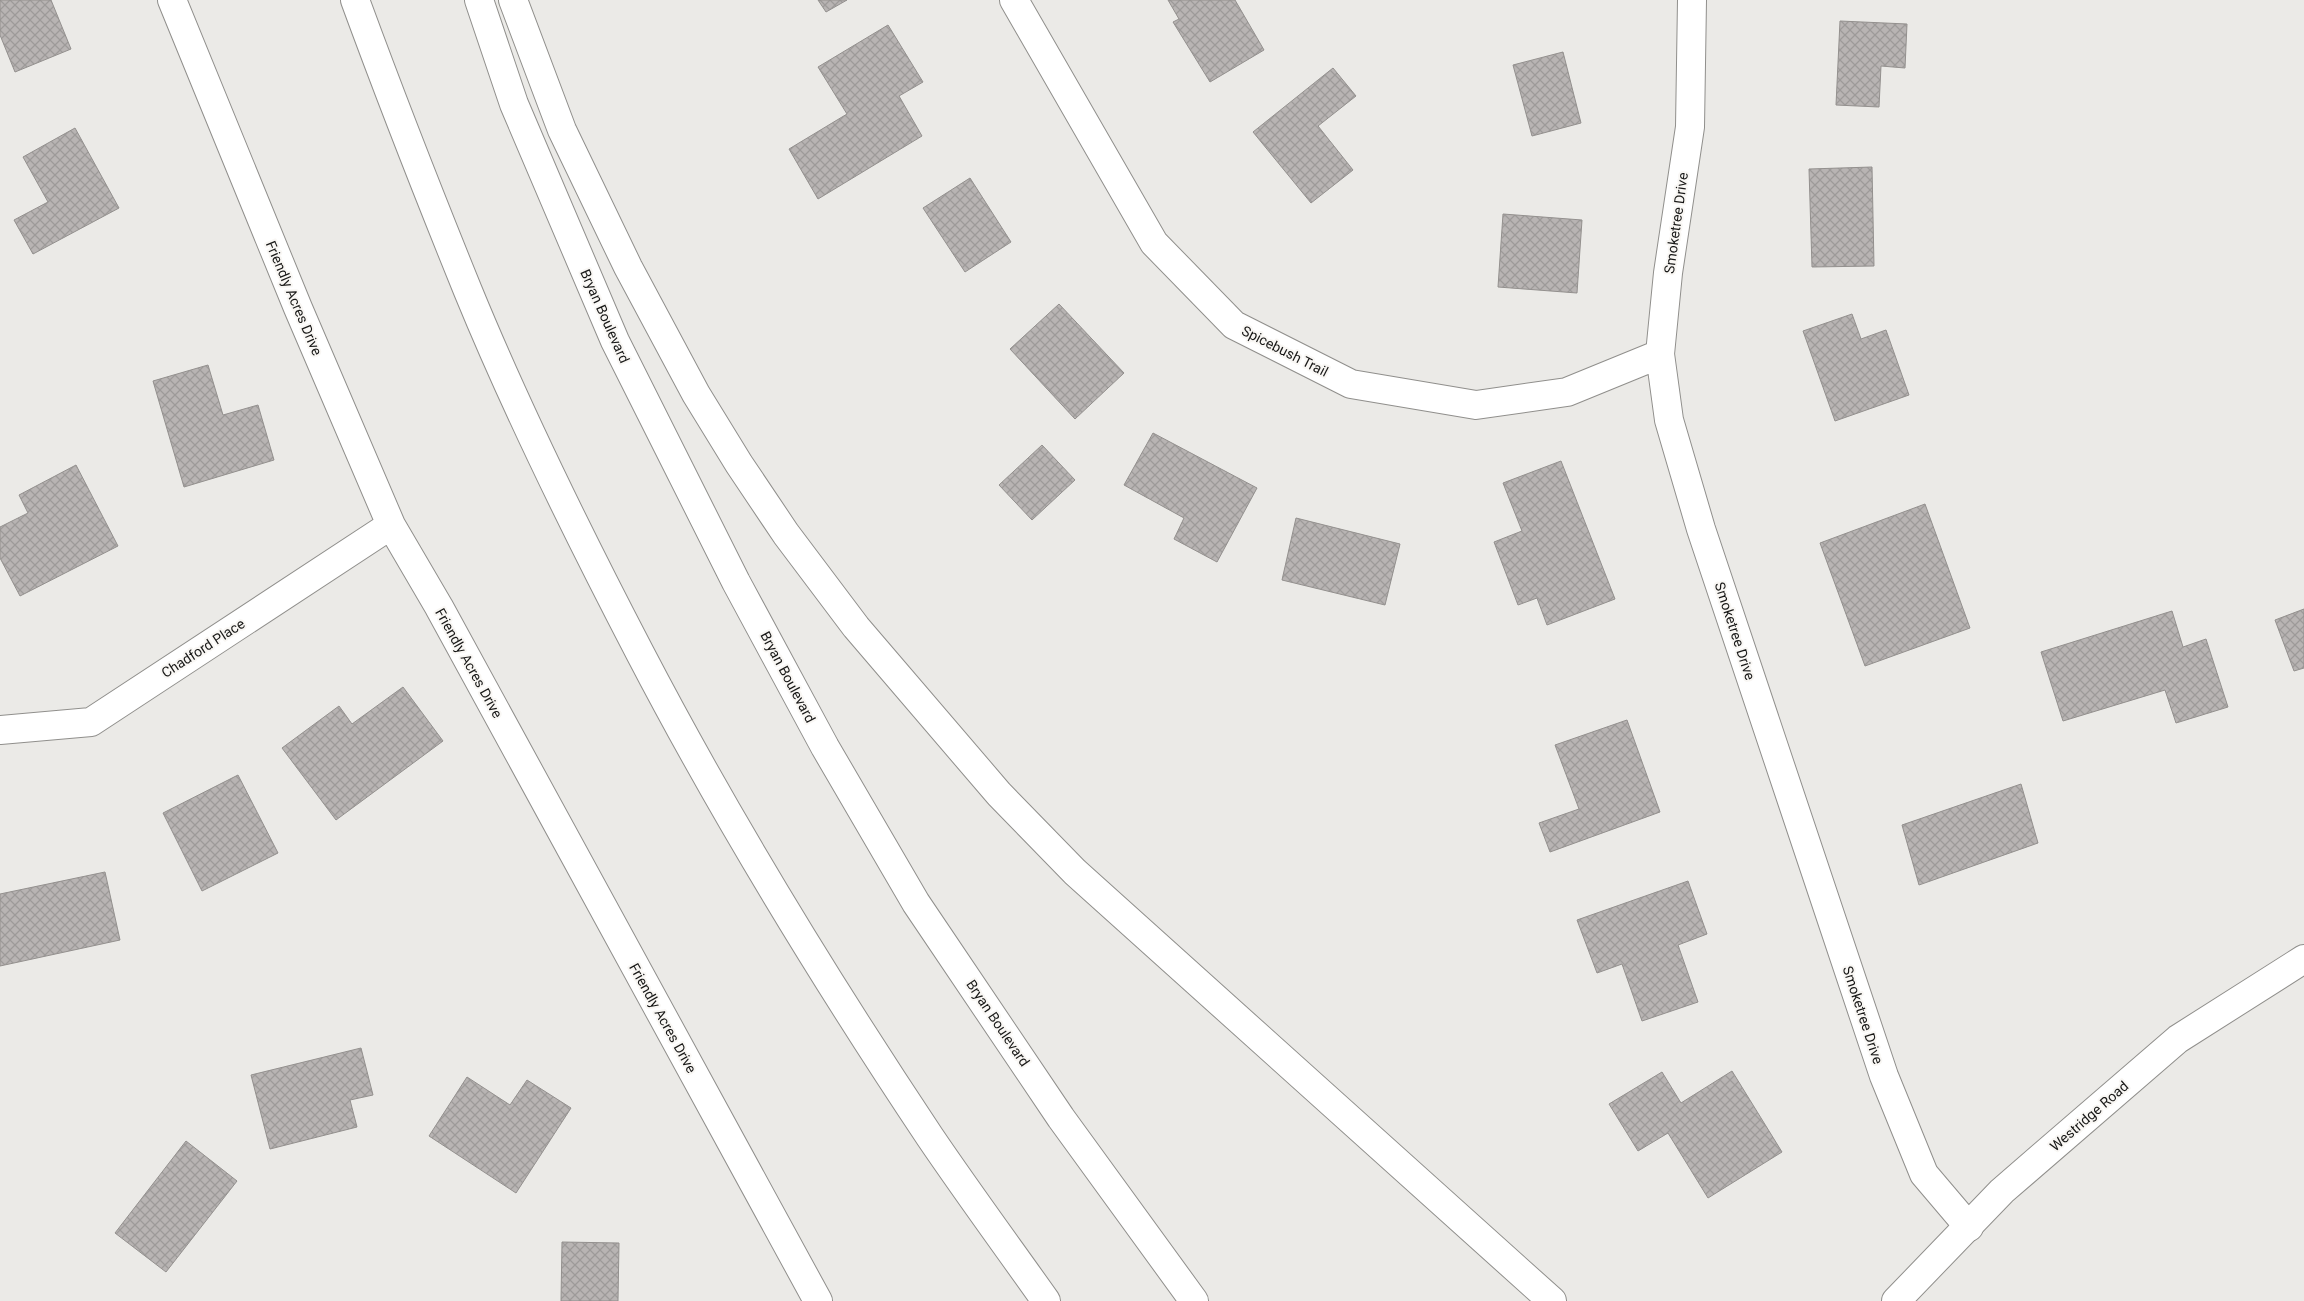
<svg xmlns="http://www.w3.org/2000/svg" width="2304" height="1301" font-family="Roboto,sans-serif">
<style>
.building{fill:url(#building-cross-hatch);stroke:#93908e}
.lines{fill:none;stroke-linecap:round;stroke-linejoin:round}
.minor-casing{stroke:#908f8c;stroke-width:30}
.major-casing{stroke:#908f8c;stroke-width:30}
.highway-casing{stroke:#908f8c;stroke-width:30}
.minor{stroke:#fff;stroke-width:28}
.major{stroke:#fff;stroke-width:28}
.highway{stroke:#fff;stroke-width:28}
.labels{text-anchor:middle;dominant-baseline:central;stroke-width:4;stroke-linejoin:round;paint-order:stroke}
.street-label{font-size:14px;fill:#171716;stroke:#f9f7f4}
</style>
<defs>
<pattern id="building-cross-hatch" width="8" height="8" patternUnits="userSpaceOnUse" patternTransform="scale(1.25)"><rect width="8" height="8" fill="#b8b4b3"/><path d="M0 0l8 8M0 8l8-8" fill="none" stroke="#9d9a99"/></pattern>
</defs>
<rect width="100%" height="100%" fill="#ebeae7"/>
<!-- building -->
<path class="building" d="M 0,0 L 51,0 L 71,49 L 15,72 L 0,35 Z
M 818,0 L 847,0 L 826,12 Z
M 1168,0 L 1235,0 L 1264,50 L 1210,82 L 1173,22 L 1179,19 Z
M 1840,21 L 1907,24 L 1905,68 L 1881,66 L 1879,107 L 1836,105 Z
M 888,25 L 923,82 L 899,96 L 922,136 L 818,199 L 789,149 L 847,114 L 818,67 Z
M 1563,52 L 1581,123 L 1532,136 L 1513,65 Z
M 1333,68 L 1356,96 L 1318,126 L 1353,170 L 1311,203 L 1253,132 Z
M 75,128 L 119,208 L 33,254 L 14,220 L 48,202 L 23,157 Z
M 1872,167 L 1874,266 L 1812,267 L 1809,169 Z
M 970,178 L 1011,242 L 965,272 L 923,208 Z
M 1503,214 L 1582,220 L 1577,293 L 1498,287 Z
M 1059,304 L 1124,373 L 1075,419 L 1010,349 Z
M 1852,314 L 1861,339 L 1886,330 L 1909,395 L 1835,421 L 1803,331 Z
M 208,365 L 223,415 L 258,405 L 274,460 L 184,487 L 153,381 Z
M 1153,433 L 1257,488 L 1217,562 L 1174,539 L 1184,518 L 1124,485 Z
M 1042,445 L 1075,480 L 1032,520 L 999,485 Z
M 1561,461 L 1615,599 L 1547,625 L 1537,598 L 1518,605 L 1494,542 L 1522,531 L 1503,483 Z
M 76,465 L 118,546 L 20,596 L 0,558 L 0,527 L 28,513 L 19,495 Z
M 1925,504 L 1970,628 L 1865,666 L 1820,543 Z
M 1296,518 L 1400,544 L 1385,605 L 1282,580 Z
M 2304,609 L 2304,668 L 2294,671 L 2275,620 Z
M 2172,611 L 2183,647 L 2206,639 L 2228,707 L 2176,723 L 2165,690 L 2063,721 L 2041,652 Z
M 403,687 L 443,741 L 336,820 L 282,748 L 339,706 L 352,724 Z
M 1627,720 L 1660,812 L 1550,852 L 1539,823 L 1579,809 L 1555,745 Z
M 238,775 L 278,853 L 202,891 L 163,813 Z
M 2021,784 L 2038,843 L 1919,885 L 1902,825 Z
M 105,872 L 120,940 L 0,966 L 0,894 Z
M 1688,881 L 1707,934 L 1678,945 L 1698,1002 L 1642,1021 L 1622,964 L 1597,973 L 1577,920 Z
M 361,1048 L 373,1095 L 350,1100 L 357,1127 L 270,1149 L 251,1075 Z
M 1732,1071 L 1782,1152 L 1708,1198 L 1668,1133 L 1638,1151 L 1609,1104 L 1662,1072 L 1681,1103 Z
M 467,1077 L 510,1105 L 527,1080 L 571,1108 L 516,1193 L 429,1136 Z
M 186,1141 L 237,1181 L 166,1272 L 115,1233 Z
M 562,1242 L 619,1243 L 618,1301 L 561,1301 Z"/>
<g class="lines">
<defs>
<path id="minor" d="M 172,0 L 298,308 L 391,525 L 439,607 L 818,1301
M 1014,0 L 1154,243 L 1234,325 L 1351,384 L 1476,405 L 1567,392 L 1660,354
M 1692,0 L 1690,127 L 1668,273 L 1660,354 L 1669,420 L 1701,529 L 1884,1076 L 1924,1174 L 1969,1227
M 0,730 L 91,722 L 391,525"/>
<path id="major" d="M 1896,1301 L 2002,1191 L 2178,1039 L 2304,959"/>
<path id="highway" d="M 355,0 C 391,98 429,195 468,291 C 518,413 579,536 640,653 C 727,820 826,981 930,1137 C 968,1193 1007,1246 1046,1301
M 479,0 L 514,104 L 615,341 L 736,582 L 825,747 L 916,903 L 1061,1118 L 1194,1301
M 513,0 L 562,130 L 628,267 L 696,394 L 739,464 L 786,534 L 856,627 L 999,794 L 1075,872 L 1552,1301"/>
</defs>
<!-- minor casing -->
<use href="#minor" class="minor-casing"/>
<!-- major casing -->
<use href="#major" class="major-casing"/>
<!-- highway casing -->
<use href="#highway" class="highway-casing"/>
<!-- minor -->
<use href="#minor" class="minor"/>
<!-- major -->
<use href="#major" class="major"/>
<!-- highway -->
<use href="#highway" class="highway"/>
</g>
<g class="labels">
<!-- street labels -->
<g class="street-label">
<text transform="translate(1676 223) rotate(-82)">Smoketree Drive</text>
<text transform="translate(294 298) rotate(67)">Friendly Acres Drive</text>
<text transform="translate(605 316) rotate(66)">Bryan Boulevard</text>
<text transform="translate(1285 351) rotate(27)">Spicebush Trail</text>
<text transform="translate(1735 631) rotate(72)">Smoketree Drive</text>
<text transform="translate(203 648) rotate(-33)">Chadford Place</text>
<text transform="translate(469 663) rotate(61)">Friendly Acres Drive</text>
<text transform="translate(788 677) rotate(62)">Bryan Boulevard</text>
<text transform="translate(1863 1015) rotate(72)">Smoketree Drive</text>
<text transform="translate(663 1018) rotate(61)">Friendly Acres Drive</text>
<text transform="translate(998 1023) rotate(56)">Bryan Boulevard</text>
<text transform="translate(2089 1116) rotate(-41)">Westridge Road</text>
</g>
</g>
</svg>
